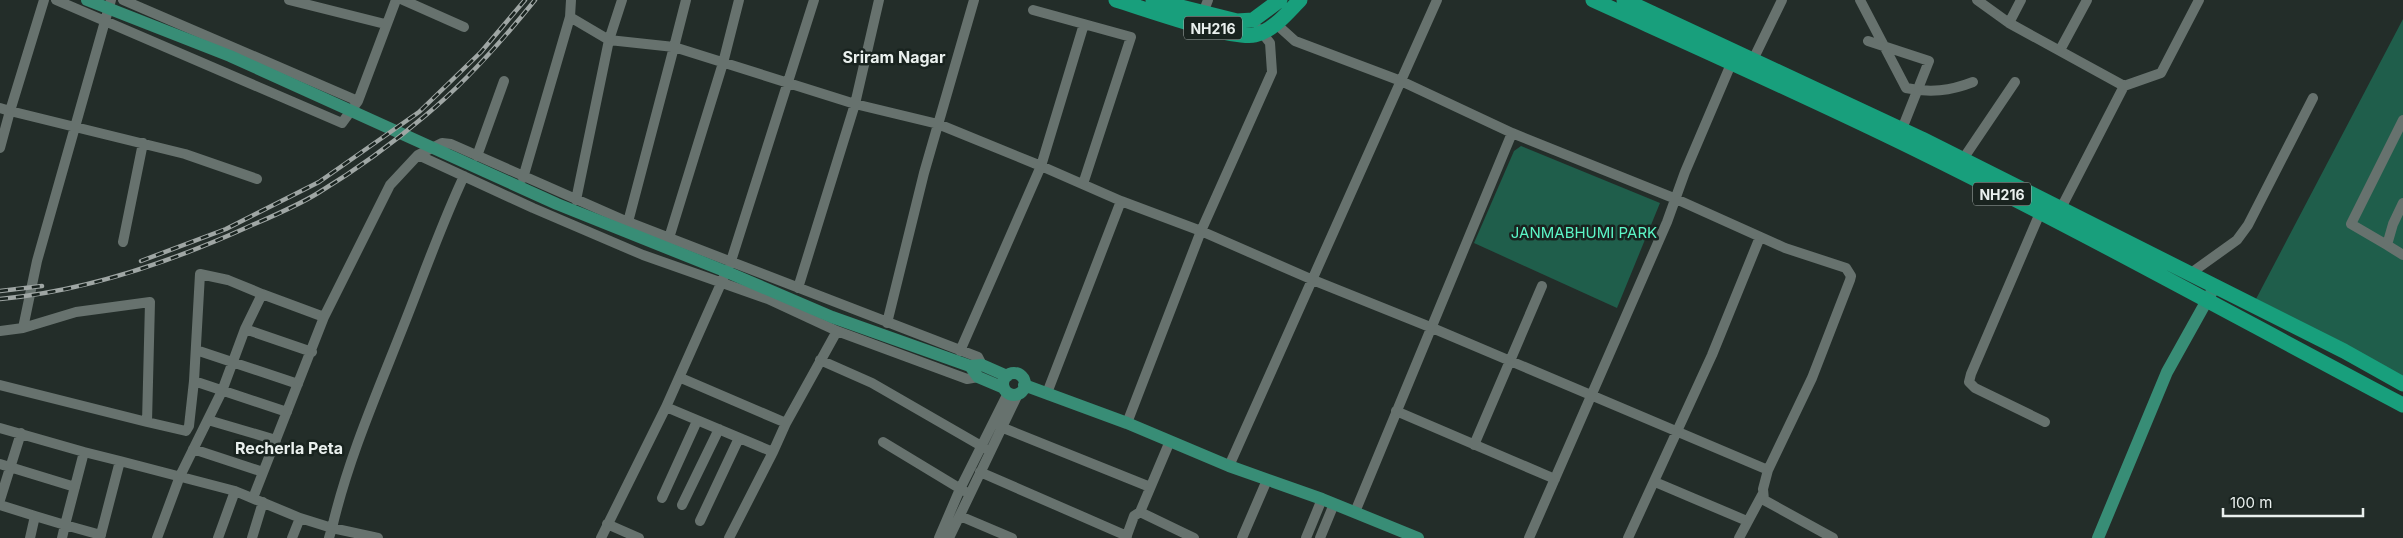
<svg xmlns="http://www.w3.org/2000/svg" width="2403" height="538" font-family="Inter,sans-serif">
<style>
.green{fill:#1f5e4b}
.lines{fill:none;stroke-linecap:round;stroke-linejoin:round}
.minor{stroke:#67726e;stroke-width:10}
.major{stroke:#388d76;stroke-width:12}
.highway{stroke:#189f7c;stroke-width:15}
.rail-casing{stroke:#9fa6a4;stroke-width:4.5}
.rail{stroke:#19231f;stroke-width:2.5;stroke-dasharray:8;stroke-linecap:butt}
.labels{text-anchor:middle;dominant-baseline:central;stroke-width:5;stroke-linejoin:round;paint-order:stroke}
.shield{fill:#19231f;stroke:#abb2b0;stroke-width:1}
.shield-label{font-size:14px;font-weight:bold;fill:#eaf0ee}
.park-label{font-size:15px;fill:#5cf7c8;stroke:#19231f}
.neighbourhood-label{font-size:16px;font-weight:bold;fill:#eaf0ee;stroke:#19231f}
</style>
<rect width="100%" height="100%" fill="#232d29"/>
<!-- green -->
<path class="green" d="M 2403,19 L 2403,379 L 2256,299 Z
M 1521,146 L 1660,203 L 1617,308 L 1474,243 L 1514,151 Z"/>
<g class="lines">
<!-- minor -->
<path class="minor" d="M 56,0 L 342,123 L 358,101 L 396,0
M 123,0 L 358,101
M 289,0 L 385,24
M 403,0 L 464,27
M 686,0 L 674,47 L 855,104 L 938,124 L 1041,166 L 1084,24
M 814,0 L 731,261 L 666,407 L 773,452 L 786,423 L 837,331
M 1860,0 L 1906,88 C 1930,93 1950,91 1973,82
M 1977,0 L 2009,23
M 2021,0 L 2009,23 L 2124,86 L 2058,214
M 1033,10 L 1131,37 L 1083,184
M 1203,13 L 1208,0
M 570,17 L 609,40 L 674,47 L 628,222
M 1275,23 L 1295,41 L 1401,81 L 1512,133 L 1676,199 L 1785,248 L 1846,268 L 1851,276 L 1850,280 L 1812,378 L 1768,470 L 1763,489 L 1764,500 L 1833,538
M 1868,41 L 1929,61 L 1902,129
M 2060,50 L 2087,0
M 1751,64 L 1782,0
M 2124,86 L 2161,73 L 2199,0
M 0,108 L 10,111 L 44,0
M 0,148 L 10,111 L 185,154 L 257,179
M 418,155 L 533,208 L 643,255 L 768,299 L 837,331 L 967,379 L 978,377
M 477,156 L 504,81
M 1963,159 L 2015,82
M 523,178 L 570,17 L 571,0
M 576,200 L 609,40 L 622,0
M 2403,203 L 2393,224 L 2387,245 L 2403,255
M 2040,213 L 1971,374 L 1969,382 L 1975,388 L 2045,422
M 669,238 L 723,63 L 739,0
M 123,242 L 143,143
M 2387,245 L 2351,224 L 2403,120
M 2191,273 L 2237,240 L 2248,225 L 2313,98
M 798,288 L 855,104 L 879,0
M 262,294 L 324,317
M 887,323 L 924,173 L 974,0
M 23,328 L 37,261 L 111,0
M 245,329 L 312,352
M 0,331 L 23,328 L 76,312 L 150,302 L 147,422 L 186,431 L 189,426 L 194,381
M 196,350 L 298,384
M 960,351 L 1041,166 L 1121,201 L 1201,231 L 1313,280 L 1430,327 L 1768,470
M 820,360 L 872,383 L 990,451
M 681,378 L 786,423
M 0,385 L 147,422
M 1047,393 L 1121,201
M 1396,411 L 1555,479
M 208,420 L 276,440
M 1127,423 L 1201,231 L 1272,72 L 1270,43 L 1259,29
M 1001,427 L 1150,487
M 0,428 L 84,452
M 883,442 L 964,491
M 1474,445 L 1542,286
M 193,449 L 263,472
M 0,464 L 75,487
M 1229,466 L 1437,0
M 980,472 L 1127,536
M 1655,482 L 1747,521
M 253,498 L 324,317 L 390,185 L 418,155 L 442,143 L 451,144 L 628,222 L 978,357 L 982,365
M 662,498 L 697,421
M 0,500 L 21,433
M 0,505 L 35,516
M 682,505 L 719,429
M 1140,512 L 1194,538
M 1355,512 L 1512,133
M 960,516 L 1012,538
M 700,521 L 739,438
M 607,524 L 639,538
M 101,535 L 65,525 L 84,452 L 120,461
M 30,538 L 35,516 L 65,525 L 62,538
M 100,538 L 120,461 L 235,491 L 300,518 L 332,528 C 348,459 377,393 403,327 C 423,277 441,225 464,176
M 157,538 L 180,476 L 222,391 L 245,329 L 262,294 L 228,280 L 200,274 L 194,381 L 287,412
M 218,538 L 235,491
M 252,538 L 263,502
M 292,538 L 300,518
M 329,538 L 332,528 L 378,538
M 601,538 L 666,407
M 729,538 L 773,452
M 939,538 L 960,489 L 1008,393
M 949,538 L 1018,394
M 1126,538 L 1134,516 L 1140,512 L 1170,441
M 1242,538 L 1267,480
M 1306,538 L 1322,499
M 1320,538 L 1334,504
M 1529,538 L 1667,222 L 1685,172 L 1734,57
M 1628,538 L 1712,355 L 1760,237
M 1739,538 L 1762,495"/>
<!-- major -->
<path class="major" d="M 87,0 L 230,56 L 557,204 L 727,272 L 832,317 L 970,366 L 982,365 L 1007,376
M 970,366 L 978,377 L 1004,388
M1003 384a11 11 0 1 1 22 0a11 11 0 1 1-22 0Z
M 1024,385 L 1127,423 L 1229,466 L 1322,499 L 1418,538
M 2098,538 L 2167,372 L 2215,286"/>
<!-- highway -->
<path class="highway" d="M 1116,0 C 1143,8 1231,40 1255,35 C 1273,31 1288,12 1300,0
M 1153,0 L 1237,21 L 1253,20 L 1280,0
M 1593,0 C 1701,49 1809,97 1915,149 C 2080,230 2240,319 2403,405
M 1624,0 L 1922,139 L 2344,351 L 2403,384"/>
<defs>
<path id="rail" d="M 141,261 L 226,229 L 319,182 L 419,112 L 481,52 L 525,0
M 0,291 L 42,286
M 0,299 C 87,291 171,262 250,226 C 273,216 297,206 318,193 C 356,170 393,143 426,115 C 467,81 502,41 535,0"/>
</defs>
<!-- rail casing -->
<use href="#rail" class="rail-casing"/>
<!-- rail -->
<use href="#rail" class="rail"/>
</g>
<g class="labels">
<!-- shield labels -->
<g class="shield">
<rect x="1184" y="16.5" width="58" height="23" rx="4"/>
<rect x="1973" y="182.5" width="58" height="23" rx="4"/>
</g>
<g class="shield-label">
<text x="1213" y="28">NH216</text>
<text x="2002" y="194">NH216</text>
</g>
<!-- park labels -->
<g class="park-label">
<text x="1584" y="232">JANMABHUMI PARK</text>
</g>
<!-- neighbourhood labels -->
<g class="neighbourhood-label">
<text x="894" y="57">Sriram Nagar</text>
<text x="289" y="448">Recherla Peta</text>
</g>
</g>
<!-- scale -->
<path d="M2223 508v8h140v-8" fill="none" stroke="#eaf0ee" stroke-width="2.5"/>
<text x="2230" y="508" font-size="15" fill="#eaf0ee" stroke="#19231f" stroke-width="4" paint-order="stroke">100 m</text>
</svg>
